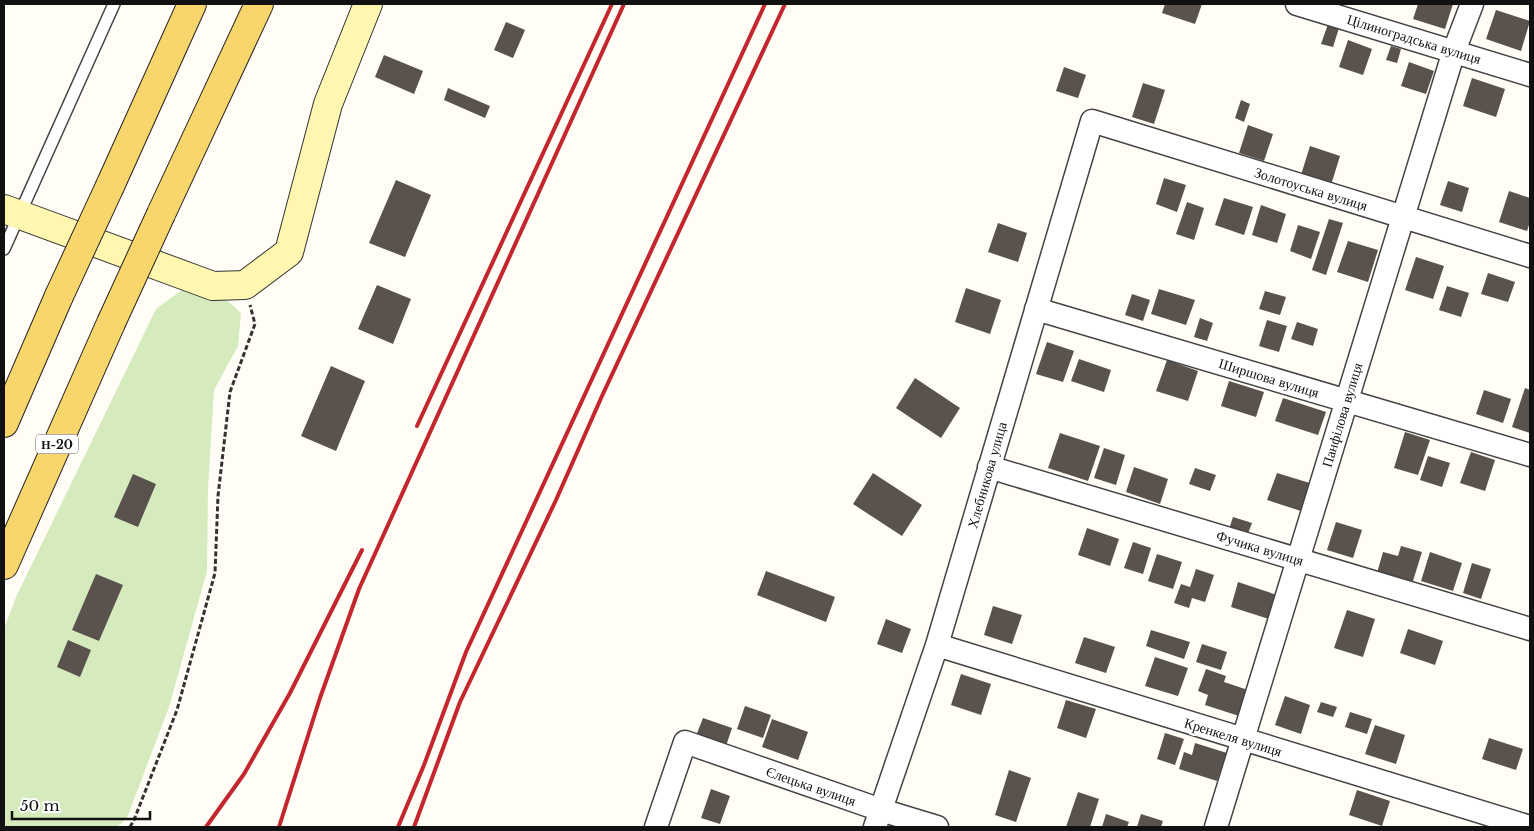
<svg xmlns="http://www.w3.org/2000/svg" width="1534" height="831" font-family="'Libre Baskerville',serif">
<style>
.green{fill:#d5ebbd}
.building{fill:#5a524d}
.lines{fill:none;stroke-linecap:round;stroke-linejoin:round}
.lane-casing{stroke:#444;stroke-width:14}
.street-casing{stroke:#444;stroke-width:25}
.secondary-casing{stroke:#333;stroke-width:30}
.primary-casing{stroke:#222;stroke-width:30}
.path{stroke:#333;stroke-width:3;stroke-dasharray:5 2.5;stroke-linecap:butt}
.lane{stroke:#fff;stroke-width:11}
.street{stroke:#fff;stroke-width:22}
.secondary{stroke:#fff6b0;stroke-width:28}
.primary{stroke:#f9d66b;stroke-width:28}
.rail{stroke:#c4262e;stroke-width:4}
.primary-bridge-casing{stroke:#222;stroke-width:30;stroke-linecap:butt}
.primary-bridge{stroke:#f9d66b;stroke-width:28}
.labels{text-anchor:middle;dominant-baseline:central;stroke-width:5;stroke-linejoin:round;paint-order:stroke}
.shield{fill:#fff;stroke:#585858;stroke-width:1}
.shield-label{font-size:12px;font-weight:bold;fill:#111}
.street-label{font-size:14px;fill:#111;stroke:#fff}
</style>
<rect width="100%" height="100%" fill="#fffdf5"/>
<!-- green -->
<path class="green" d="M 182,290 L 221,295 L 241,313 L 238,346 L 214,390 L 208,488 L 207,571 L 169,707 L 127,818 L 117,827 L 4,827 L 4,629 L 16,597 L 156,309 Z"/>
<!-- building -->
<path class="building" d="M 1165,4 L 1202,4 L 1195,24 L 1162,13 Z
M 1418,4 L 1453,4 L 1445,29 L 1413,19 Z
M 1496,10 L 1530,21 L 1521,51 L 1486,39 Z
M 506,22 L 525,30 L 513,58 L 494,50 Z
M 1328,24 L 1339,28 L 1333,47 L 1321,44 Z
M 1348,40 L 1372,49 L 1363,75 L 1339,67 Z
M 1391,46 L 1401,49 L 1397,63 L 1386,60 Z
M 384,55 L 423,71 L 414,94 L 375,77 Z
M 1409,62 L 1434,71 L 1426,94 L 1401,86 Z
M 1064,67 L 1086,75 L 1078,98 L 1056,91 Z
M 1472,78 L 1505,89 L 1496,117 L 1463,106 Z
M 1143,83 L 1165,90 L 1154,124 L 1132,117 Z
M 448,88 L 490,106 L 485,118 L 444,100 Z
M 1241,100 L 1250,104 L 1244,122 L 1235,118 Z
M 1248,125 L 1273,134 L 1264,161 L 1239,153 Z
M 1310,146 L 1340,156 L 1331,185 L 1301,175 Z
M 1164,178 L 1186,185 L 1177,212 L 1156,204 Z
M 396,180 L 431,195 L 405,257 L 369,243 Z
M 1448,181 L 1469,188 L 1462,212 L 1440,205 Z
M 1509,191 L 1530,198 L 1530,222 L 1527,231 L 1499,222 Z
M 1224,198 L 1253,207 L 1244,235 L 1215,225 Z
M 1187,202 L 1204,208 L 1194,240 L 1176,234 Z
M 1261,205 L 1286,214 L 1277,243 L 1252,235 Z
M 1329,219 L 1343,223 L 1326,275 L 1312,270 Z
M 998,223 L 1027,233 L 1018,262 L 988,252 Z
M 1298,225 L 1320,232 L 1311,259 L 1290,251 Z
M 1348,241 L 1378,250 L 1368,282 L 1337,272 Z
M 1416,257 L 1444,266 L 1433,299 L 1405,290 Z
M 1488,273 L 1515,282 L 1508,302 L 1481,294 Z
M 377,285 L 411,299 L 393,344 L 358,329 Z
M 1447,286 L 1469,293 L 1461,317 L 1439,310 Z
M 966,288 L 1001,300 L 990,334 L 955,322 Z
M 1159,289 L 1195,300 L 1186,325 L 1151,314 Z
M 1265,291 L 1286,297 L 1280,315 L 1259,309 Z
M 1132,294 L 1150,300 L 1143,321 L 1125,315 Z
M 1200,318 L 1213,323 L 1207,341 L 1194,337 Z
M 1267,320 L 1287,326 L 1279,352 L 1259,346 Z
M 1297,322 L 1318,329 L 1313,346 L 1291,339 Z
M 1047,342 L 1074,351 L 1063,382 L 1036,374 Z
M 1079,359 L 1111,370 L 1104,392 L 1071,381 Z
M 1167,360 L 1198,371 L 1188,401 L 1156,391 Z
M 331,366 L 365,381 L 336,451 L 301,436 Z
M 915,378 L 960,408 L 941,438 L 896,408 Z
M 1229,381 L 1264,392 L 1256,417 L 1221,406 Z
M 1525,388 L 1530,390 L 1530,433 L 1512,427 Z
M 1484,390 L 1511,399 L 1503,423 L 1476,414 Z
M 1283,398 L 1326,412 L 1318,435 L 1275,421 Z
M 1405,432 L 1430,440 L 1418,475 L 1394,468 Z
M 1060,433 L 1100,446 L 1088,481 L 1048,468 Z
M 1104,448 L 1125,455 L 1116,485 L 1094,478 Z
M 1471,452 L 1495,460 L 1485,491 L 1460,483 Z
M 1428,456 L 1450,463 L 1442,487 L 1420,480 Z
M 1134,467 L 1168,479 L 1160,504 L 1126,492 Z
M 1195,468 L 1216,475 L 1210,491 L 1189,484 Z
M 873,473 L 922,505 L 902,536 L 853,504 Z
M 1277,473 L 1313,484 L 1304,512 L 1267,500 Z
M 133,474 L 156,484 L 138,527 L 114,517 Z
M 1233,517 L 1252,523 L 1247,536 L 1229,529 Z
M 1336,522 L 1362,530 L 1353,558 L 1327,550 Z
M 1087,528 L 1119,539 L 1110,566 L 1078,555 Z
M 1133,542 L 1151,548 L 1143,574 L 1124,568 Z
M 1401,546 L 1422,552 L 1412,584 L 1377,573 L 1383,552 L 1398,556 Z
M 1430,552 L 1462,563 L 1453,591 L 1421,581 Z
M 1157,554 L 1182,562 L 1173,589 L 1148,581 Z
M 1472,563 L 1491,569 L 1481,599 L 1463,593 Z
M 1196,569 L 1214,575 L 1205,602 L 1192,598 L 1189,608 L 1174,603 L 1181,584 L 1190,587 Z
M 766,571 L 835,597 L 826,622 L 757,595 Z
M 96,574 L 123,585 L 99,641 L 72,630 Z
M 1238,582 L 1277,595 L 1269,619 L 1231,607 Z
M 993,606 L 1022,615 L 1012,644 L 984,635 Z
M 1347,610 L 1375,619 L 1363,657 L 1334,648 Z
M 886,619 L 911,629 L 902,653 L 877,644 Z
M 1408,629 L 1443,641 L 1435,665 L 1400,653 Z
M 1151,630 L 1190,642 L 1184,659 L 1146,646 Z
M 1084,637 L 1115,647 L 1106,673 L 1075,663 Z
M 68,640 L 91,650 L 80,677 L 57,667 Z
M 1202,644 L 1227,652 L 1221,670 L 1196,662 Z
M 1155,657 L 1188,668 L 1178,696 L 1145,686 Z
M 1206,669 L 1226,676 L 1224,682 L 1248,690 L 1239,716 L 1205,705 L 1208,695 L 1198,691 Z
M 961,674 L 991,684 L 981,715 L 951,705 Z
M 1285,696 L 1310,705 L 1301,734 L 1275,725 Z
M 1066,700 L 1096,709 L 1086,738 L 1057,728 Z
M 1321,702 L 1337,707 L 1333,717 L 1317,712 Z
M 745,706 L 771,715 L 763,738 L 737,729 Z
M 1350,712 L 1372,719 L 1367,734 L 1345,727 Z
M 703,718 L 732,728 L 724,752 L 694,741 Z
M 772,719 L 808,732 L 798,760 L 762,747 Z
M 1375,725 L 1405,735 L 1396,764 L 1365,754 Z
M 1165,733 L 1184,739 L 1175,765 L 1157,759 Z
M 1489,738 L 1523,749 L 1516,770 L 1482,759 Z
M 1195,743 L 1227,753 L 1217,781 L 1179,769 L 1184,752 L 1192,755 Z
M 1009,770 L 1031,778 L 1016,822 L 995,815 Z
M 711,789 L 730,796 L 720,824 L 701,818 Z
M 1357,790 L 1390,801 L 1382,826 L 1349,815 Z
M 1078,792 L 1099,799 L 1090,827 L 1066,827 Z
M 1106,814 L 1129,822 L 1127,827 L 1102,827 Z
M 1141,814 L 1163,821 L 1161,827 L 1137,827 Z"/>
<g class="lines">
<defs>
<path id="lane" d="M 4,249 L 114,4"/>
<path id="street" d="M 1297,4 L 1530,75
M 1036,309 L 1530,455
M 989,467 L 1530,629
M 937,645 L 1530,827
M 656,827 L 685,742 L 881,810 L 937,827
M 875,827 L 937,645 L 1092,121 L 1530,256
M 1216,827 L 1454,51 L 1472,4"/>
<path id="secondary" d="M 4,209 L 213,286 L 245,285 L 289,252 L 328,104 L 368,4"/>
<path id="primary" d="M 110,186 L 192,4
M 161,214 L 259,4
M 4,423 L 59,296
M 4,565 L 111,323"/>
</defs>
<!-- lane casing -->
<use href="#lane" class="lane-casing"/>
<!-- street casing -->
<use href="#street" class="street-casing"/>
<!-- secondary casing -->
<use href="#secondary" class="secondary-casing"/>
<!-- primary casing -->
<use href="#primary" class="primary-casing"/>
<!-- path -->
<path class="path" d="M 130,827 L 134,820 L 177,710 L 215,573 L 218,496 L 230,392 L 255,324 L 250,305"/>
<!-- lane -->
<use href="#lane" class="lane"/>
<!-- street -->
<use href="#street" class="street"/>
<!-- secondary -->
<use href="#secondary" class="secondary"/>
<!-- primary -->
<use href="#primary" class="primary"/>
<!-- rail -->
<path class="rail" d="M 417,426 L 612,4
M 206,827 L 244,774 L 290,693 L 362,550
M 279,827 L 320,698 L 359,589 L 624,4
M 398,827 L 424,765 L 466,652 L 765,4
M 414,827 L 460,702 L 556,500 L 602,396 L 785,4"/>
<defs>
<path id="primary-bridge" d="M 59,296 L 110,186
M 111,323 L 161,214"/>
</defs>
<!-- primary-bridge casing -->
<use href="#primary-bridge" class="primary-bridge-casing"/>
<!-- primary-bridge -->
<use href="#primary-bridge" class="primary-bridge"/>
</g>
<g class="labels">
<!-- shield labels -->
<rect class="shield" x="36" y="434.5" width="42" height="19" rx="4"/>
<g class="shield-label">
<text x="57" y="444">Н-20</text>
</g>
<!-- street labels -->
<g class="street-label">
<text transform="translate(1414 39) rotate(17)">Цілиноградська вулиця</text>
<text transform="translate(1311 189) rotate(17)">Золотоуська вулиця</text>
<text transform="translate(1269 378) rotate(17)">Ширшова вулиця</text>
<text transform="translate(1342 415) rotate(-73)">Панфілова вулиця</text>
<text transform="translate(987 475) rotate(-74)">Хлебникова улица</text>
<text transform="translate(1260 548) rotate(17)">Фучика вулиця</text>
<text transform="translate(1233 737) rotate(17)">Кренкеля вулиця</text>
<text transform="translate(811 786) rotate(19)">Єлецька вулиця</text>
</g>
</g>
<!-- border -->
<rect width="1534" height="831" fill="none" stroke="#111111" stroke-width="10"/>
<!-- scale -->
<path d="M12 811v8h138v-8" fill="none" stroke="#111111" stroke-width="2.5"/>
<text x="20" y="811" font-size="15" fill="#111111" stroke="#ffffff" stroke-width="4" paint-order="stroke">50 m</text>
</svg>
